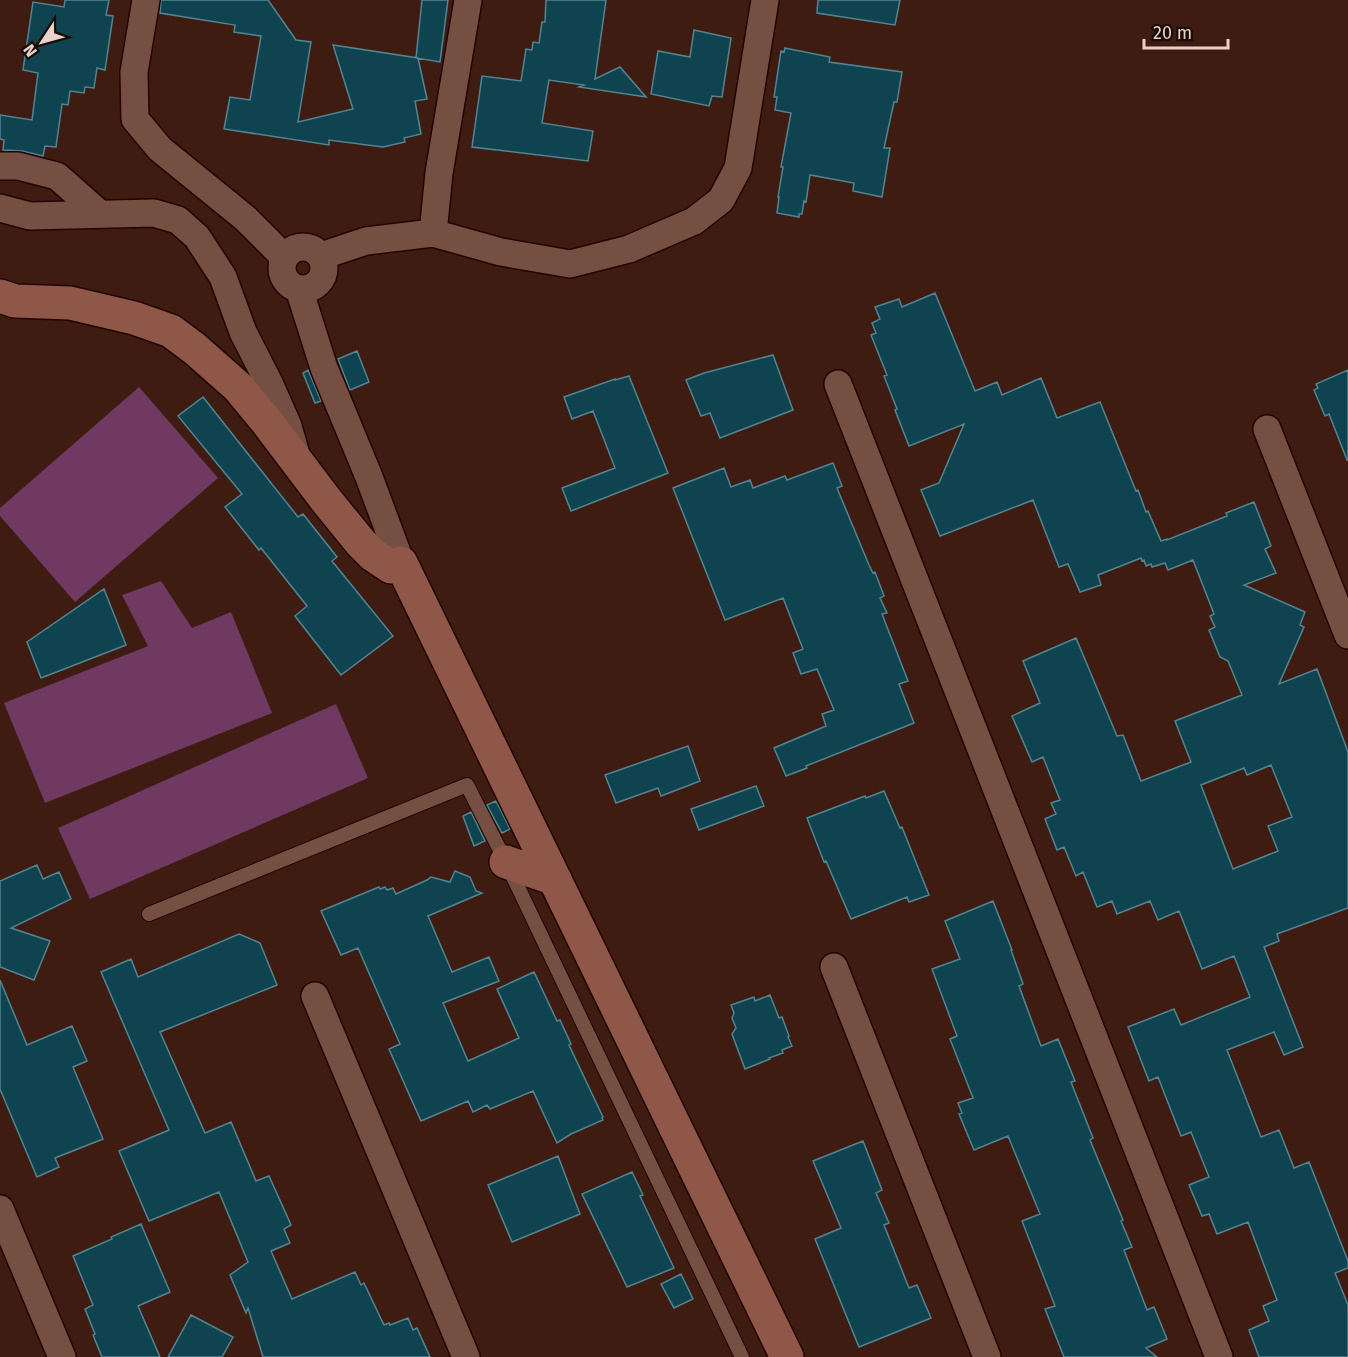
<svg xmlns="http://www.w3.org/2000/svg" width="1348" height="1357" font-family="'Fira Sans',sans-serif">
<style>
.green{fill:#6f3961}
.building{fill:#0e434f;stroke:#538491;stroke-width:1.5;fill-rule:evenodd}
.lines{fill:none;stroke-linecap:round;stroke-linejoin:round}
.lane-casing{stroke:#230400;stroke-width:16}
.street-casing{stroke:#230400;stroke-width:30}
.secondary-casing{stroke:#230400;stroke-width:36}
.lane{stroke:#764f43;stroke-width:14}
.street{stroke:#764f43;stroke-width:27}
.secondary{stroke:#8f5747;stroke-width:33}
</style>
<rect width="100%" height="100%" fill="#3e1c12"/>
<!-- green -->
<path class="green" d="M 139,387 L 218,478 L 75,602 L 0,516 L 0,508 Z
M 161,581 L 192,628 L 231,612 L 272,713 L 45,803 L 4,703 L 148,646 L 122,595 Z
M 336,704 L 368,778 L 90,899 L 58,828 Z"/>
<!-- building -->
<path class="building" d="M 65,0 L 109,0 L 106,15 L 113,16 L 105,70 L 97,68 L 94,88 L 85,87 L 84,93 L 70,91 L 68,105 L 62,104 L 56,147 L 45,146 L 43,156 L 22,151 L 3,150 L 4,140 L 0,139 L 0,115 L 32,120 L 38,73 L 23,70 L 33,2 L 64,7 Z
M 161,0 L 268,0 L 296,40 L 311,42 L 298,122 L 353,109 L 333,45 L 418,58 L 427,99 L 415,101 L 421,134 L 404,138 L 405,142 L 383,147 L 329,140 L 329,145 L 224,129 L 230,97 L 250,100 L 261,36 L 234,32 L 235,25 L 160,13 Z
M 422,0 L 448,0 L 440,62 L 416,58 Z
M 546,0 L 606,0 L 595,79 L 620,67 L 646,97 L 579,87 L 584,85 L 549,80 L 542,123 L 593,131 L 588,161 L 472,147 L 482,76 L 521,81 L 526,49 L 532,50 L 533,42 L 539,43 L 542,22 L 545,22 Z
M 818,0 L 900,0 L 895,25 L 817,13 Z
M 694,30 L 731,38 L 722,97 L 712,96 L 709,106 L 651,94 L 658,51 L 690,57 Z
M 785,48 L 830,57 L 829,62 L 902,72 L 897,102 L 894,102 L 884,148 L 890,148 L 882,197 L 853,191 L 854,183 L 810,175 L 806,202 L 804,201 L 802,214 L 799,214 L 799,217 L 777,213 L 779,197 L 778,197 L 783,167 L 781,167 L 791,113 L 775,110 L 777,97 L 774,97 L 781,51 L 784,52 Z
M 935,293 L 975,391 L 997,382 L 1002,395 L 1041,378 L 1057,418 L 1100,402 L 1136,491 L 1138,490 L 1146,512 L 1148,511 L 1161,541 L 1167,539 L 1167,540 L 1227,516 L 1226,513 L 1254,502 L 1271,546 L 1265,549 L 1276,573 L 1244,585 L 1305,612 L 1300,625 L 1304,627 L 1279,684 L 1317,669 L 1348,752 L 1348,908 L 1277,934 L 1279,941 L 1264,947 L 1303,1047 L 1284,1055 L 1274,1032 L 1227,1050 L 1261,1137 L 1279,1130 L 1294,1168 L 1309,1162 L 1348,1261 L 1348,1268 L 1335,1273 L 1348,1305 L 1348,1357 L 1259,1357 L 1249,1330 L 1269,1321 L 1263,1306 L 1277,1300 L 1248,1222 L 1217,1234 L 1209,1214 L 1202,1216 L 1189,1185 L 1209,1177 L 1191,1132 L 1181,1136 L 1158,1077 L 1149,1081 L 1128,1027 L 1174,1009 L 1181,1025 L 1250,997 L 1234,956 L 1202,969 L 1179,911 L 1158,920 L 1150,901 L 1117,914 L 1112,901 L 1097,907 L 1083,872 L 1076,876 L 1064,847 L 1057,850 L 1045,819 L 1056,814 L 1051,803 L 1060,800 L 1043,757 L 1032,762 L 1012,716 L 1040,703 L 1023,661 L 1076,638 L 1117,736 L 1123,735 L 1141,781 L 1191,762 L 1175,721 L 1242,695 L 1228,661 L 1220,657 L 1209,630 L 1215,627 L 1210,616 L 1214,614 L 1193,560 L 1168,570 L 1165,563 L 1152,567 L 1151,564 L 1146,566 L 1144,560 L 1142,561 L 1141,558 L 1098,575 L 1101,585 L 1080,592 L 1068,564 L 1059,567 L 1033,500 L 940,536 L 921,490 L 939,483 L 964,424 L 909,446 L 895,410 L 897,409 L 884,376 L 887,375 L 871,335 L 876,333 L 872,323 L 880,319 L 875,307 L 899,299 L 902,307 ZM 1271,765 L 1292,817 L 1268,826 L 1278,851 L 1233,869 L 1201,785 L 1244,768 L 1247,775 Z
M 357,351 L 369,382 L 350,390 L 338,359 Z
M 773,355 L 793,410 L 720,438 L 710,413 L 701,416 L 686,380 L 704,373 Z
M 308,370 L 321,401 L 315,403 L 303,373 Z
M 1348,370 L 1348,460 L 1347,460 L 1329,414 L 1325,416 L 1314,390 L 1318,388 L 1316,384 Z
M 629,376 L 668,473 L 571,511 L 562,488 L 615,468 L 593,411 L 572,419 L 564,397 L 615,379 L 615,380 Z
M 203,397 L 298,517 L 303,514 L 337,557 L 332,561 L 393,636 L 341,675 L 295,616 L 307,606 L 261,548 L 259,550 L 225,507 L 242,494 L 178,416 Z
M 833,463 L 842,486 L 837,488 L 869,565 L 873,573 L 875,572 L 884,596 L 880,598 L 887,613 L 882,614 L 908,681 L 899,684 L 914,723 L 806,766 L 807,768 L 786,776 L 774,748 L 826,726 L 822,714 L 834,710 L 817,669 L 801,674 L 793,653 L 803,649 L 783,598 L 725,620 L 673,488 L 724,468 L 731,487 L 750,480 L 753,488 L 785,476 L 787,480 Z
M 104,589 L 126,645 L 41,678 L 27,642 Z
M 688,746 L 700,781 L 661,796 L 658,788 L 616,803 L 605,775 Z
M 756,786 L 764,806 L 699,830 L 691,809 Z
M 884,791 L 900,828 L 902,827 L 929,895 L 909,902 L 907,897 L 851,919 L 826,861 L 824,862 L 807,818 L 865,796 L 866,798 Z
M 496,801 L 510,829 L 502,833 L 487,805 Z
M 471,812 L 485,841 L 474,846 L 463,816 Z
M 37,865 L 43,879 L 59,872 L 71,899 L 11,928 L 50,941 L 34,980 L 0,967 L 0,881 Z
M 455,871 L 470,877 L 476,891 L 482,893 L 428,916 L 452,972 L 489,957 L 499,981 L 443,1003 L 468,1061 L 519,1038 L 497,989 L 534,972 L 557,1021 L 560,1020 L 571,1044 L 569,1045 L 603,1117 L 602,1118 L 603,1120 L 571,1134 L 557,1143 L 533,1091 L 490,1109 L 487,1105 L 473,1112 L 468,1101 L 421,1121 L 389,1049 L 400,1044 L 358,948 L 341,955 L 321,911 L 379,887 L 380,889 L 385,887 L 387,890 L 393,888 L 396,894 L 427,880 L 431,877 L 450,882 Z
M 993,901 L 1012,950 L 1011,950 L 1023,984 L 1019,986 L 1041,1046 L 1058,1039 L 1075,1081 L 1071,1082 L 1093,1138 L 1090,1140 L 1123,1220 L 1121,1221 L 1132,1247 L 1124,1250 L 1147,1310 L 1154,1307 L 1167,1339 L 1146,1348 L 1157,1357 L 1064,1357 L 1045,1309 L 1055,1306 L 1022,1221 L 1040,1214 L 1008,1136 L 974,1150 L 959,1114 L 962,1113 L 958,1103 L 973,1098 L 950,1039 L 957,1036 L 932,969 L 960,959 L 945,921 Z
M 239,934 L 260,943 L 277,985 L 160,1032 L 205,1133 L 231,1122 L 256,1181 L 269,1176 L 291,1225 L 284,1229 L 290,1243 L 271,1251 L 292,1299 L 355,1272 L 361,1285 L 364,1283 L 384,1325 L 389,1323 L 390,1325 L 408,1318 L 413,1330 L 417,1328 L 430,1357 L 263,1357 L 248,1308 L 246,1313 L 230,1275 L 248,1262 L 219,1192 L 149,1221 L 119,1151 L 169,1130 L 101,972 L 131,959 L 138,977 Z
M 0,980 L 27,1045 L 72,1026 L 87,1061 L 73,1067 L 103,1139 L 55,1158 L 59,1167 L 37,1177 L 0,1089 Z
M 770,995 L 779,1018 L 782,1017 L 789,1036 L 788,1037 L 792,1046 L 782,1050 L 783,1053 L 769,1058 L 770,1059 L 745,1069 L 732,1034 L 736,1028 L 732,1018 L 734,1013 L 731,1005 L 754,997 L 755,1001 Z
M 863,1141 L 882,1190 L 876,1193 L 889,1223 L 884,1225 L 909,1288 L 917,1285 L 931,1318 L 859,1347 L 815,1239 L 841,1228 L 813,1161 Z
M 558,1156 L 580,1214 L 512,1242 L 488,1185 Z
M 632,1172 L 643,1195 L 640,1196 L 674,1268 L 627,1287 L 582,1194 Z
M 141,1224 L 170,1292 L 138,1306 L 160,1357 L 102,1357 L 93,1335 L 95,1334 L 85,1309 L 93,1305 L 73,1256 L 112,1239 L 111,1237 Z
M 681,1274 L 693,1299 L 674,1308 L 661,1284 Z
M 191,1315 L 233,1337 L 222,1357 L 168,1357 Z"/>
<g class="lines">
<defs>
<path id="lane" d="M 149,914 L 467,785 L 506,862 L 742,1357"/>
<path id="street" d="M 146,0 L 134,72 L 135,119 L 160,149 L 245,218 L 284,257
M 0,166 L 18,166 L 57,176 L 100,214
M 0,208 L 30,216 L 154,213 L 178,220 L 197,237 L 223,277 L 243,332 L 270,385 L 288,426 L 295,451
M 433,233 L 439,173 L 468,0
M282 268a21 21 0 1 1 42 0a21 21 0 1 1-42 0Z
M 321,256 L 366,241 L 433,233 L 501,252 L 570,264 L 629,249 L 694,221 L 721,200 L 738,168 L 765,0
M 299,289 L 324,368 L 369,477 L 401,563
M 838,384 L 1219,1357
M 1267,429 L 1348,635
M 834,967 L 987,1357
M 315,996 L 466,1357
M 0,1209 L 62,1357"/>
<path id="secondary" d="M 0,296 L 15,301 L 70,303 L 134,318 L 171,331 L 195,349 L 238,387 L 267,422 L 326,500 L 361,543 L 373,555 L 391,567 L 401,563 L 787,1357
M 506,862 L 555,879"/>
</defs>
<!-- lane casing -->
<use href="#lane" class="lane-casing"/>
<!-- street casing -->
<use href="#street" class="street-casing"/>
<!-- secondary casing -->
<use href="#secondary" class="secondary-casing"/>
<!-- lane -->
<use href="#lane" class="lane"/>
<!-- street -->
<use href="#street" class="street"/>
<!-- secondary -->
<use href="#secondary" class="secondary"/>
</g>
<!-- north arrow -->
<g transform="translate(42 42) rotate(234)" stroke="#1a0b07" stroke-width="4.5" paint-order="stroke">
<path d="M0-4.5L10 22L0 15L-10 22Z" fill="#e9d2cb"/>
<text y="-9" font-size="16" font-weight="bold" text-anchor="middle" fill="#e9d2cb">N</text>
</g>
<!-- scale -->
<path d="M1144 39v9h84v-9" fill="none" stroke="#e9d2cb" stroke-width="3"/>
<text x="1153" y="39" font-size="18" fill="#e9d2cb" stroke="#1a0b07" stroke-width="4.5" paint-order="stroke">20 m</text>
</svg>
